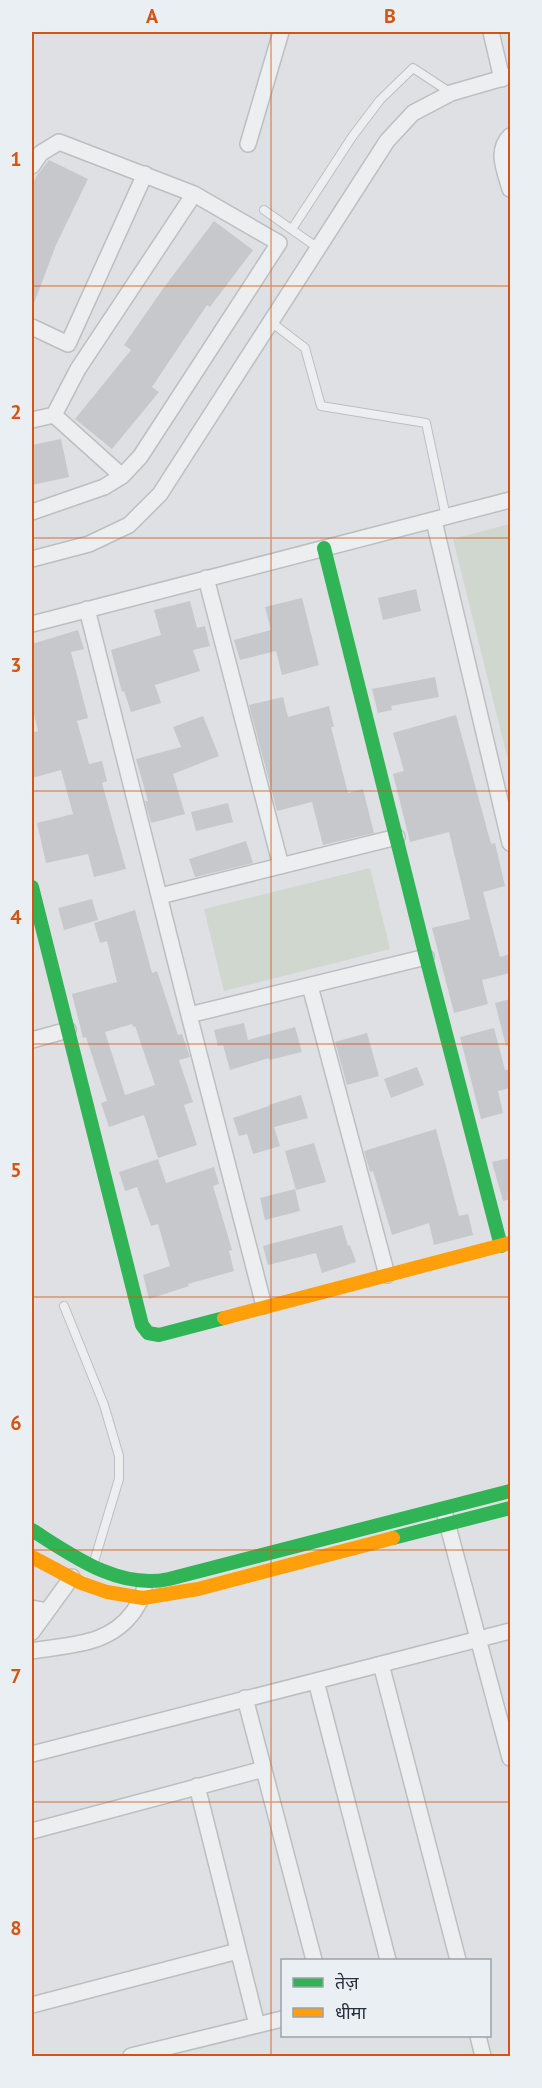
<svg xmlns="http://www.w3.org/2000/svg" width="542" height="2088" font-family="'PT Sans','Noto Sans Devanagari',sans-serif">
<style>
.green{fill:#cfd7ce}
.building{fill:#c6c8cb;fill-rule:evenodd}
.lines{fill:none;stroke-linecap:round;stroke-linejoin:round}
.lane-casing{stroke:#bcbec1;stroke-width:10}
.street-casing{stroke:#bcbec1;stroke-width:18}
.lane{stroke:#edeef0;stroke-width:8}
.street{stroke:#edeef0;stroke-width:15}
.fast{stroke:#30b455;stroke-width:14}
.slow{stroke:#ff9f0a;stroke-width:14}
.grid{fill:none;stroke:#d45511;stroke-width:1.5;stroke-opacity:0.55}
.neatline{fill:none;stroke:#d45511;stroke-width:2}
.grid-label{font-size:20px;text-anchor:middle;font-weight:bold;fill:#d45511}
</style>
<rect width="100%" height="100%" fill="#dee0e3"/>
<!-- green -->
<path class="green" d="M 510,524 L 510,768 L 453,539 Z
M 370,868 L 390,949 L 224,991 L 204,909 Z"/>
<!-- building -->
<path class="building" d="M 49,160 L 88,179 L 56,245 L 33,306 L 32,185 L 37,175 Z
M 214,221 L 253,250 L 210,307 L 207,305 L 152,387 L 159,392 L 112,449 L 75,419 L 131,350 L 124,345 L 162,290 Z
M 61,439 L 69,477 L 32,485 L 32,445 Z
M 416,589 L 421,611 L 383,620 L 378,598 Z
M 302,598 L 319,665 L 282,675 L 276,651 L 240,660 L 234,640 L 271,630 L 265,607 Z
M 190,601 L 197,628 L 205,626 L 210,646 L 193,650 L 200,671 L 155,685 L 161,703 L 131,712 L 124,691 L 122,692 L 111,650 L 161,635 L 154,610 Z
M 78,630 L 84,649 L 71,652 L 88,718 L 77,721 L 89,764 L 102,761 L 107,781 L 102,783 L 126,869 L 94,877 L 88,854 L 46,863 L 37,823 L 73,814 L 61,770 L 32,778 L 32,733 L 38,731 L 32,706 L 32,644 Z
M 435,677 L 439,697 L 391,706 L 392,710 L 378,713 L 372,689 Z
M 283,697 L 288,717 L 329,706 L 334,727 L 331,727 L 348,793 L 363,789 L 374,833 L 323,845 L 312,802 L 277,811 L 249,705 Z
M 456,715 L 491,844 L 495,843 L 505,886 L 483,892 L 500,957 L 510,954 L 510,973 L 482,980 L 488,1004 L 454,1013 L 432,928 L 470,919 L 449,832 L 410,842 L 393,774 L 404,771 L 393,733 Z
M 203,716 L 219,756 L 173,774 L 185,814 L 151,823 L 145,801 L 148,801 L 136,759 L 181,747 L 173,727 Z
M 228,803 L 233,822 L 196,831 L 191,812 Z
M 246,841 L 253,863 L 195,877 L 189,859 Z
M 92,899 L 98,920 L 64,930 L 58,908 Z
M 135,910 L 152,973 L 157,971 L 178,1035 L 182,1034 L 190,1057 L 179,1060 L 193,1102 L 184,1105 L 197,1145 L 158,1158 L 144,1115 L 109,1127 L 101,1103 L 107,1101 L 86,1037 L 83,1038 L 72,994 L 117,982 L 107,941 L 100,943 L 94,923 ZM 132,1024 L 133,1027 L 135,1026 L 155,1085 L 125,1095 L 105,1032 Z
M 510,999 L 510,1045 L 506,1046 L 495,1003 Z
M 244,1023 L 248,1040 L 295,1027 L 302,1052 L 269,1060 L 269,1058 L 230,1070 L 223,1045 L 218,1046 L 214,1030 Z
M 494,1028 L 505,1070 L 510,1069 L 510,1088 L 498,1091 L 503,1113 L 481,1119 L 460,1037 Z
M 367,1033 L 379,1076 L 347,1085 L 335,1042 Z
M 417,1067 L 424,1085 L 391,1098 L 384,1079 Z
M 301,1095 L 308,1118 L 274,1127 L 280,1146 L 253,1154 L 247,1134 L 239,1136 L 233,1118 L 269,1106 L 269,1105 Z
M 436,1129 L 459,1216 L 468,1214 L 473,1235 L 434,1245 L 429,1223 L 392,1235 L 373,1171 L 370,1172 L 364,1151 Z
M 314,1143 L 326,1182 L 296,1190 L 285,1151 Z
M 510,1158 L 510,1199 L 503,1201 L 492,1162 Z
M 158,1159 L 166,1183 L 214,1167 L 219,1184 L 213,1186 L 232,1250 L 229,1251 L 234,1271 L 188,1284 L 189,1286 L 149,1299 L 143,1275 L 170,1266 L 158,1224 L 151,1226 L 137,1187 L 125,1191 L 119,1172 Z
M 295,1189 L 300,1211 L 265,1220 L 260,1198 Z
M 342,1225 L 348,1246 L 350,1245 L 356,1262 L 322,1273 L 316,1253 L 268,1265 L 263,1246 Z"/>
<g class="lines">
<defs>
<path id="lane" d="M 264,210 L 318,248
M 292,229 L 352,137 L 380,100 L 413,68 L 451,93
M 271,322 L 305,348 L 321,406 L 426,423 L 446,517
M 64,1306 L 104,1405 L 119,1456 L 119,1479 L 93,1565"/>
<path id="street" d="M 491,32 L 502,79
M 510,136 C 495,151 505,171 510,189
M 248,144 L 281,32
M 32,166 L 41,153 L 59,142 L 194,194 L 279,243 L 140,457 L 122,476 L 104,487 L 32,512
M 32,327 L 68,344 L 145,174
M 54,415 L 122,476
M 32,420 L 54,415 L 78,369 L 194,194
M 434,521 L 510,843
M 32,559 L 89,544 L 129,525 L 160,494 L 387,141 L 413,113 L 451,93 L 510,76
M 206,578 L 281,866
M 87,609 L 189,1015 L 264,1306
M 32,624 L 510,500
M 160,896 L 397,837
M 310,986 L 387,1275
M 189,1015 L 426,957
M 32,1040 L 68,1030
M 445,1515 L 510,1758
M 32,1608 L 47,1611
M 32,1632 L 72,1577
M 32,1651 C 71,1644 109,1646 134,1611 C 138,1604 142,1599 144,1590
M 381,1664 L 458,1960
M 316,1681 L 388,1960
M 245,1698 L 314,1960
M 32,1754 L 510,1631
M 197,1786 L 257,2025
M 32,1831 L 264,1769
M 32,2005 L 238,1951
M 478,2036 L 483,2056
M 131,2056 L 282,2019"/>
</defs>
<!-- lane casing -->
<use href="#lane" class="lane-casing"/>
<!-- street casing -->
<use href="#street" class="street-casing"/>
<!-- lane -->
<use href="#lane" class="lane"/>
<!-- street -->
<use href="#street" class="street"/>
<!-- fast -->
<path class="fast" d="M 324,548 L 426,957 L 501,1246
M 32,887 L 142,1325 L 148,1333 L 159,1335 L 224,1318
M 32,1530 C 73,1556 119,1590 169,1579 L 510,1491
M 393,1538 L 510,1508"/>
<!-- slow -->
<path class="slow" d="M 224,1318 L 510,1243
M 32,1557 L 81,1583 L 107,1592 L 143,1598 L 198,1589 L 393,1538"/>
</g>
<!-- grid -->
<path class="grid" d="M 271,32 L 271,2056M 32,286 L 510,286M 32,538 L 510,538M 32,791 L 510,791M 32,1044 L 510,1044M 32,1297 L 510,1297M 32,1550 L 510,1550M 32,1802 L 510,1802"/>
<!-- border -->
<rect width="542" height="2088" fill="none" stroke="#eaeff4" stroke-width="66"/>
<!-- legend -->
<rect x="281" y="1959" width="210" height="78" fill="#eaeff4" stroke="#9ba2ab" stroke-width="1.5"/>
<rect x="293" y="1978" width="30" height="9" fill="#30b455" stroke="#9ba2ab" stroke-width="1.5"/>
<text x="335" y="1989" font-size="18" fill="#252f3d">तेज़</text>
<rect x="293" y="2008" width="30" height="9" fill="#ff9f0a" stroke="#9ba2ab" stroke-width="1.5"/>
<text x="335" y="2019" font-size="18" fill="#252f3d">धीमा</text>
<rect x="33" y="33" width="476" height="2022" class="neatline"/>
<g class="grid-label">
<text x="152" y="23">A</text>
<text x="390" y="23">B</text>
<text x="16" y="166">1</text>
<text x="16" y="419">2</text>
<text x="16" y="672">3</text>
<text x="16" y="924">4</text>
<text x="16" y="1177">5</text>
<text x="16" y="1430">6</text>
<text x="16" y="1683">7</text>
<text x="16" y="1935">8</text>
</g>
</svg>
